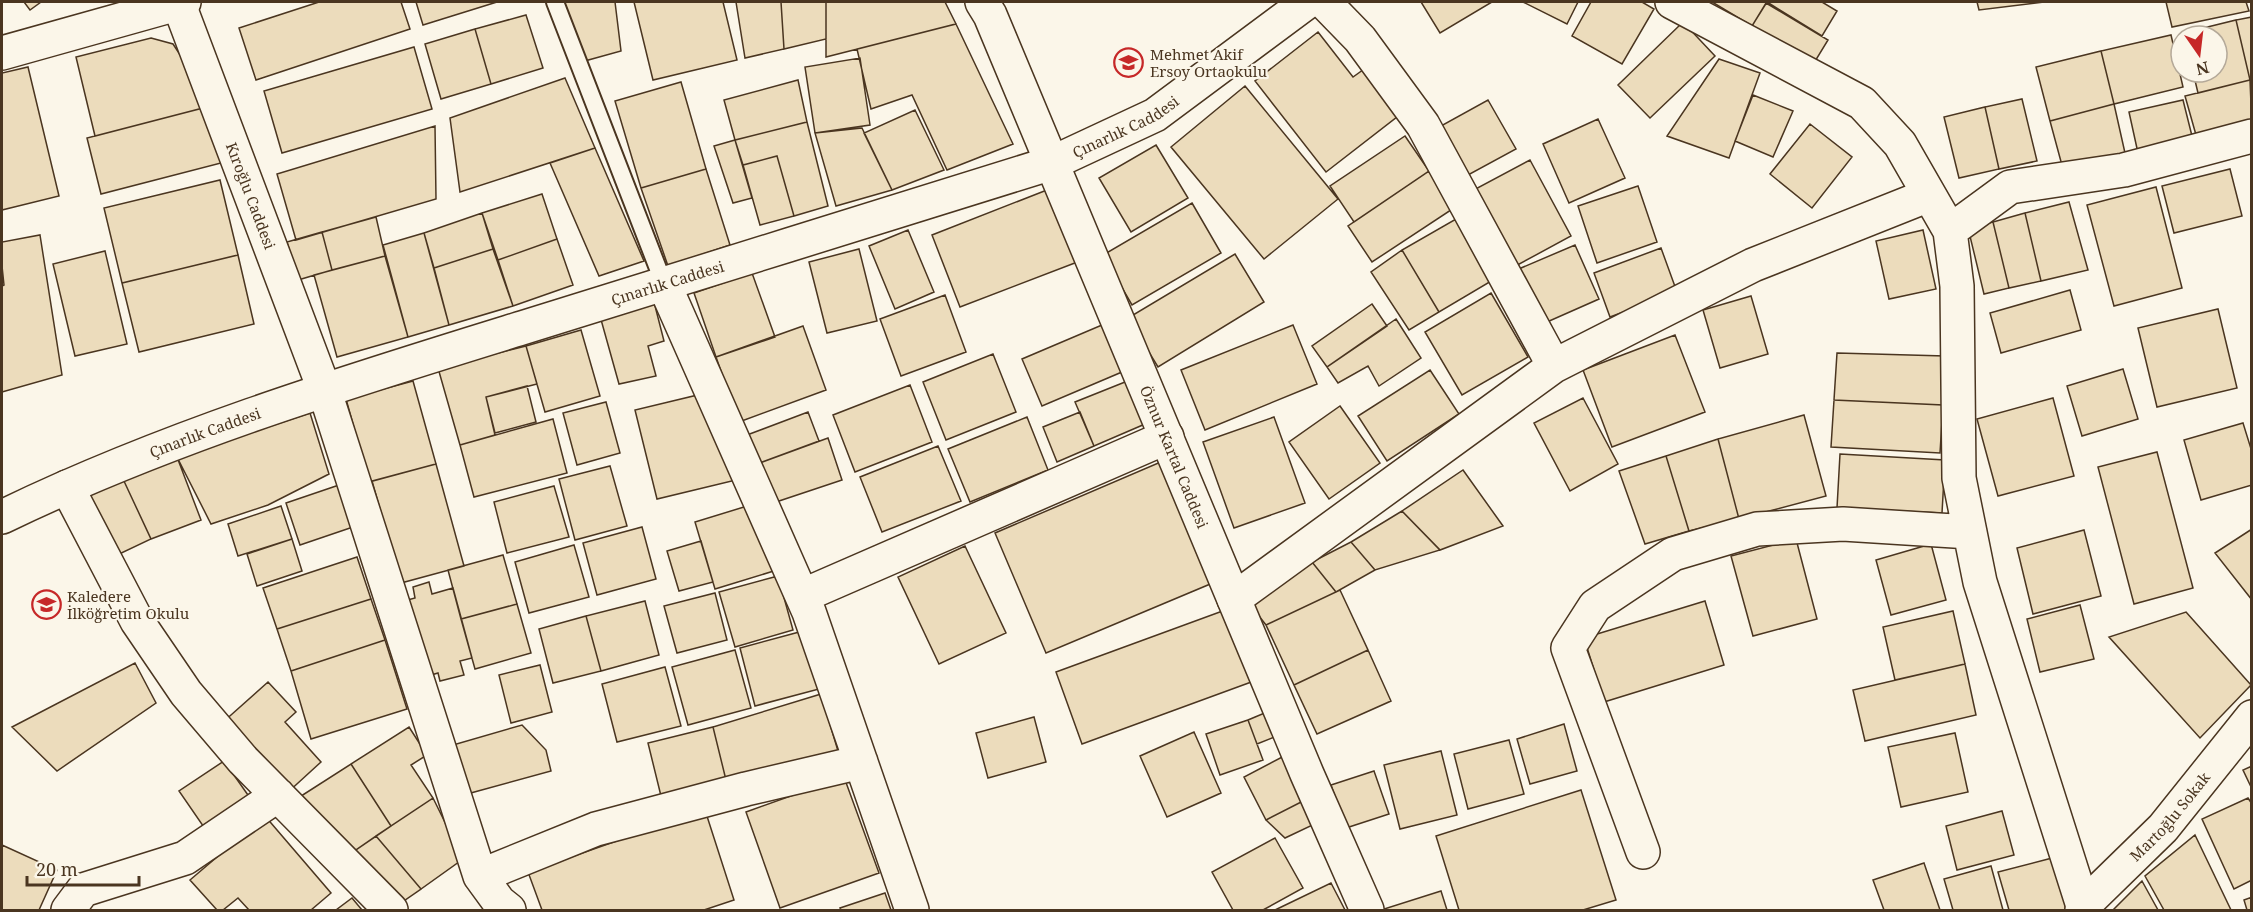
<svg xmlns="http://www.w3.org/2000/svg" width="2253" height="912" font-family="'Noto Serif',serif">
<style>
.building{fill:#ecdcbc;stroke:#4a3520;stroke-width:1.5}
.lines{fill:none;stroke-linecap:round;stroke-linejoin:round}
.service-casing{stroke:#4a3520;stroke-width:20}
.minor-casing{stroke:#4a3520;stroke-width:36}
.tertiary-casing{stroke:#4a3520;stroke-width:36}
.service{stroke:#fbf6e9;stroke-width:16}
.minor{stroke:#fbf6e9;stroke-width:33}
.tertiary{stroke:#fbf6e9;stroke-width:33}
.labels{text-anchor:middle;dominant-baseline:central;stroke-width:4.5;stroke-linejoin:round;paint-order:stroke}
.poi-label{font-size:15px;fill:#4a3520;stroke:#fbf6e9;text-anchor:start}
.street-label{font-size:15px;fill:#4a3520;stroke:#fbf6e9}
</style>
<rect width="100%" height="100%" fill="#fbf6e9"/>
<!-- building -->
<path class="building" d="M 24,2 L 41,2 L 30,10 Z
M 319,2 L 401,2 L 410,29 L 256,80 L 239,28 Z
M 416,2 L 497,2 L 423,25 Z
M 557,2 L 615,2 L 621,51 L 581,62 Z
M 634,2 L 723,2 L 737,60 L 653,80 Z
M 736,2 L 781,2 L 784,49 L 745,58 Z
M 781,2 L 826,2 L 826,39 L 784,49 Z
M 826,2 L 945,2 L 956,24 L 826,57 Z
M 1421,2 L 1492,2 L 1440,33 Z
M 1523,2 L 1578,2 L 1567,24 Z
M 1591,2 L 1642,2 L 1654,9 L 1622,64 L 1572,36 Z
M 1712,2 L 1767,2 L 1752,26 Z
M 1767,2 L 1822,2 L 1837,11 L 1822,36 Z
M 1977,2 L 2044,2 L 1979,10 Z
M 2166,2 L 2246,2 L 2249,11 L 2172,27 Z
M 1766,3 L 1828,40 L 1814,63 L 1752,26 Z
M 526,15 L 543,68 L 491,84 L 475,29 Z
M 2252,17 L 2252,80 L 2250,80 L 2236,20 Z
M 2236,20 L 2250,80 L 2198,93 L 2193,72 L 2217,72 L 2217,36 L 2184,36 L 2183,33 Z
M 1683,22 L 1715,56 L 1650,118 L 1618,85 Z
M 956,24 L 1013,144 L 947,170 L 912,95 L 871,109 L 857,49 Z
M 475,29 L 491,84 L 441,99 L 425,44 Z
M 1318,32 L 1353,77 L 1367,67 L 1402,113 L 1326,172 L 1255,81 Z
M 2171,35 L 2183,87 L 2114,104 L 2101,51 Z
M 151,38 L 173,44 L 198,82 L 207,107 L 95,136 L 76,57 Z
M 414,47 L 432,109 L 282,153 L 264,91 Z
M 2101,51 L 2114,104 L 2050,121 L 2036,67 Z
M 860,58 L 870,125 L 815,133 L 805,67 Z
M 1719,59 L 1760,73 L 1729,158 L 1667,136 Z
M 28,67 L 59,196 L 2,210 L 2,73 Z
M 565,78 L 595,148 L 460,192 L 450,118 Z
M 798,80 L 807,122 L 735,140 L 724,100 Z
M 2250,80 L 2252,129 L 2198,142 L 2185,96 Z
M 681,82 L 706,169 L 641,188 L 615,101 Z
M 1245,86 L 1338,199 L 1264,259 L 1171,147 Z
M 1753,95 L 1793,111 L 1773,157 L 1735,141 Z
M 2022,99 L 2037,161 L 1999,169 L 1985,107 Z
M 1488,100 L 1516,149 L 1457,181 L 1430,132 Z
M 2183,100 L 2193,140 L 2138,153 L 2129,112 Z
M 2114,104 L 2125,153 L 2063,169 L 2050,121 Z
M 207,107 L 221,163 L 101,194 L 87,138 Z
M 1985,107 L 1999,169 L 1959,178 L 1944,117 Z
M 915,110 L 944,170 L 892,190 L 864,133 Z
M 1598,119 L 1625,178 L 1569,203 L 1543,144 Z
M 807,122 L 828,206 L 794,216 L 777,156 L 743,165 L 735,140 Z
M 1810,124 L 1852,157 L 1812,208 L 1770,174 Z
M 435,126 L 436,199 L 296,240 L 277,174 Z
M 862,128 L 892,190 L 836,206 L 815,133 Z
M 1405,136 L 1429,171 L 1354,222 L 1330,186 Z
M 735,140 L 752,198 L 733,203 L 714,146 Z
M 1156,145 L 1188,198 L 1131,232 L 1099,178 Z
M 595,148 L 644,261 L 599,276 L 550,163 Z
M 777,156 L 794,216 L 760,225 L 743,165 Z
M 1530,160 L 1571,236 L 1510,269 L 1468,193 Z
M 706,169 L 730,245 L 668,266 L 641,188 Z
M 2230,169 L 2242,216 L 2174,233 L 2162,186 Z
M 1429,171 L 1454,208 L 1372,262 L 1348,226 Z
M 220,180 L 238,255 L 122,283 L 104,208 Z
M 1638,186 L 1657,242 L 1597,263 L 1578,206 Z
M 2156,187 L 2182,288 L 2114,306 L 2087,205 Z
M 1052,188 L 1080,261 L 960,307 L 932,235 Z
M 542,194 L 557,239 L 498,260 L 482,213 Z
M 2069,202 L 2088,270 L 2041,281 L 2025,213 Z
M 1192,203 L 1221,253 L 1132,305 L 1103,255 Z
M 482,213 L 493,249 L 434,268 L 424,233 Z
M 2025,213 L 2041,281 L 2009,288 L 1993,222 Z
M 376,217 L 385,256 L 332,270 L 322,232 Z
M 1456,219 L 1493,280 L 1439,312 L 1402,250 Z
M 1993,222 L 2009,288 L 1984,294 L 1968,228 Z
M 908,230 L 934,292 L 895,309 L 869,246 Z
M 1923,230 L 1936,289 L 1889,299 L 1876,241 Z
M 322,232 L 332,270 L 298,280 L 287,242 Z
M 424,233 L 449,325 L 408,337 L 383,245 Z
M 40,235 L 62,375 L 2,392 L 2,286 L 4,285 L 2,266 L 2,242 Z
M 557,239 L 573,285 L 513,306 L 498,260 Z
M 1575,245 L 1599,299 L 1538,326 L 1514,271 Z
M 1661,248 L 1677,292 L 1610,317 L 1594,273 Z
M 493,249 L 513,306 L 449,325 L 434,268 Z
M 859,249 L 877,321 L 827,333 L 809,262 Z
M 1402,250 L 1439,312 L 1409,330 L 1371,272 Z
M 105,251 L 127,344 L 75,356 L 53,264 Z
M 1235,254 L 1264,302 L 1158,367 L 1128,318 Z
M 238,255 L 254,324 L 139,352 L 122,283 Z
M 385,256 L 408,337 L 337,357 L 314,275 Z
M 752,273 L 775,337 L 716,357 L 694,293 Z
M 2070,290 L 2081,330 L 2001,353 L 1990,313 Z
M 1491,293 L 1528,357 L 1462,395 L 1425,332 Z
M 945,295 L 966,352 L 901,376 L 880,319 Z
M 1751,296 L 1768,354 L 1720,368 L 1703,310 Z
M 654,302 L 664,341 L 648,346 L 656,376 L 619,384 L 600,316 Z
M 1372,304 L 1387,326 L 1327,367 L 1312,346 Z
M 2218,309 L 2237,388 L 2157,407 L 2138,328 Z
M 1396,319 L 1421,358 L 1379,386 L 1368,366 L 1338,383 L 1327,367 Z
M 1109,322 L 1129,369 L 1042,406 L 1022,359 Z
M 1293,325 L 1317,384 L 1205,430 L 1181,370 Z
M 803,326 L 826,390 L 739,422 L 716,357 Z
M 581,330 L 600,396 L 545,412 L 526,346 Z
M 1675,335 L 1705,412 L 1612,447 L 1583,370 Z
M 526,346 L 537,384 L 486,397 L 495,435 L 460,445 L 438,368 Z
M 1837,353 L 1945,356 L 1943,405 L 1834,400 Z
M 993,354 L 1016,412 L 946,440 L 923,382 Z
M 2123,369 L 2138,419 L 2082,436 L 2067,386 Z
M 1430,370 L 1459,414 L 1387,461 L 1358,416 Z
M 1135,378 L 1152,421 L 1094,446 L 1075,402 Z
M 413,381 L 436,464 L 369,482 L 346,399 Z
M 910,385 L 932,442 L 855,472 L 833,415 Z
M 527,386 L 536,422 L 495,433 L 486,397 Z
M 706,393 L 736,480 L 657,499 L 635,410 Z
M 1583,398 L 1618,464 L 1570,491 L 1534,423 Z
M 2053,398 L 2074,476 L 1998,496 L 1977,419 Z
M 1834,400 L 1943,405 L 1940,453 L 1831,447 Z
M 606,402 L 620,453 L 577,465 L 563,413 Z
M 1340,406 L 1380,463 L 1329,499 L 1289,442 Z
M 808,412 L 819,441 L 757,464 L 747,435 Z
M 1080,412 L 1094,446 L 1057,462 L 1043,427 Z
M 310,413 L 329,474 L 268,505 L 211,524 L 177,457 Z
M 1804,415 L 1826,496 L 1739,519 L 1718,439 Z
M 1027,417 L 1048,470 L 970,502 L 948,449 Z
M 1274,417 L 1305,503 L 1234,528 L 1203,442 Z
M 553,419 L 567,473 L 474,497 L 460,445 Z
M 2243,423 L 2252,452 L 2252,485 L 2201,500 L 2184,440 Z
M 828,438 L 842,480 L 773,503 L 757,464 Z
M 1718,439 L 1739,519 L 1689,531 L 1666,456 Z
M 938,446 L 961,501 L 882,532 L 860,477 Z
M 2157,452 L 2193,588 L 2134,604 L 2098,467 Z
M 1840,454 L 1945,460 L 1942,513 L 1837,508 Z
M 1666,456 L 1689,531 L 1645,544 L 1619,471 Z
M 177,457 L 201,520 L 151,539 L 123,479 Z
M 1163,461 L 1215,582 L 1046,653 L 995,533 Z
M 436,464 L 464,566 L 401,583 L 372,481 Z
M 610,466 L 627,526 L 575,540 L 559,479 Z
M 1463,470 L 1503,526 L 1440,550 L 1402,511 Z
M 123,479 L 151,539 L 113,557 L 85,498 Z
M 339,485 L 353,527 L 300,545 L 286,503 Z
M 554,486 L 569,537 L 507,553 L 494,502 Z
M 757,503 L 777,570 L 715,589 L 695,522 Z
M 281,506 L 292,539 L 238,556 L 228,524 Z
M 1402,511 L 1440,550 L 1375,570 L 1351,542 Z
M 642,527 L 656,579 L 597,595 L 583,543 Z
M 2252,529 L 2252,600 L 2215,553 Z
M 2084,530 L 2101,596 L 2033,614 L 2017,548 Z
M 292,539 L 302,571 L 257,586 L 247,554 Z
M 1796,539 L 1817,619 L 1753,636 L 1731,556 Z
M 701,541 L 713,582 L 679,591 L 667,551 Z
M 1351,542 L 1375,570 L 1336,592 L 1312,562 Z
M 1931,544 L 1946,600 L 1891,615 L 1876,560 Z
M 574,545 L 589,597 L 529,613 L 515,562 Z
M 965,546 L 1006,633 L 939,664 L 898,577 Z
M 503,555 L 517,604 L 461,619 L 448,570 Z
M 357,557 L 371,599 L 277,629 L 263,588 Z
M 1312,562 L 1336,592 L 1266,625 L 1248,602 Z
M 778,576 L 793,630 L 735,647 L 719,592 Z
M 429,582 L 432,594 L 453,588 L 472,658 L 460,661 L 464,675 L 440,681 L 438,673 L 421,678 L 400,602 L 415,598 L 413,587 Z
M 1340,590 L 1368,650 L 1294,685 L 1266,625 Z
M 715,593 L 727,640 L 677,653 L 664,606 Z
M 371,599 L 385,640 L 291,671 L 277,629 Z
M 645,601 L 659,655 L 601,671 L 586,616 Z
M 1705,601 L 1724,665 L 1604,702 L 1584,638 Z
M 517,604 L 531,653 L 475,669 L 461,619 Z
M 2080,605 L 2094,659 L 2040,672 L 2027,619 Z
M 1228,609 L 1254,681 L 1082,744 L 1056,672 Z
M 1953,611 L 1965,664 L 1895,680 L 1883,627 Z
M 2186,612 L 2251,685 L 2200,738 L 2109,637 Z
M 586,616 L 601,671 L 553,683 L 539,629 Z
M 803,631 L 819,689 L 755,706 L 740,648 Z
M 385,640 L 407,709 L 311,739 L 291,671 Z
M 735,650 L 751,708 L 688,725 L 672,667 Z
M 1368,650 L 1391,701 L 1317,734 L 1294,685 Z
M 135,663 L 156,703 L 57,771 L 12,727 Z
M 1965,664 L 1976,715 L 1865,741 L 1853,690 Z
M 540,665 L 552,712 L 511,723 L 499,675 Z
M 665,667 L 681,726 L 617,742 L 602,684 Z
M 268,682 L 296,712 L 285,722 L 321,762 L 286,794 L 222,723 Z
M 821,694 L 838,751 L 726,780 L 713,727 Z
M 1267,712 L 1277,736 L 1257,744 L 1248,720 Z
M 1034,717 L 1046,762 L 988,778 L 976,733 Z
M 1248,720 L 1263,760 L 1220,775 L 1206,734 Z
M 1564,724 L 1577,771 L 1530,784 L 1517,739 Z
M 522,725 L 546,750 L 551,771 L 467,794 L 453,745 Z
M 409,727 L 427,755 L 411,765 L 433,798 L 391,826 L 351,764 Z
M 713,727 L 726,780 L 661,796 L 648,743 Z
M 1194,732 L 1221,793 L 1167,817 L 1140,756 Z
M 1955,733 L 1968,792 L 1901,807 L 1888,747 Z
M 1509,740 L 1524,794 L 1468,809 L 1454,754 Z
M 1441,751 L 1457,815 L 1400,829 L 1384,765 Z
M 1286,755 L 1309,798 L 1266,820 L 1244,777 Z
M 224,761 L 255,805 L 210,836 L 179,791 Z
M 351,764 L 391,826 L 347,856 L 298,798 Z
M 2252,766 L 2252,789 L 2243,770 Z
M 1374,771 L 1389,814 L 1346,828 L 1331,785 Z
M 844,777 L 879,873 L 780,908 L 746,812 Z
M 1581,790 L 1616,900 L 1583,910 L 1459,910 L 1436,836 Z
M 433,798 L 463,859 L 421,889 L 376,836 Z
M 1309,798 L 1319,822 L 1285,838 L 1266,820 Z
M 2248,798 L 2252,804 L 2252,880 L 2234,889 L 2202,819 Z
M 705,810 L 734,900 L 704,910 L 542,910 L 528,872 Z
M 2002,811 L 2014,855 L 1957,870 L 1946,826 Z
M 265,816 L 331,893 L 311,910 L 249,910 L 238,898 L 223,910 L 217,910 L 190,880 Z
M 2195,835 L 2231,910 L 2164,910 L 2145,876 Z
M 376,836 L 421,889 L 395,907 L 347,856 Z
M 1275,838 L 1303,888 L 1263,910 L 1233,910 L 1212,872 Z
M 2,845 L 57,870 L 39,910 L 2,910 Z
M 2056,857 L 2070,910 L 2009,910 L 1998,872 Z
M 1924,863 L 1940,910 L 1884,910 L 1873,880 Z
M 1991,866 L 2003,910 L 1953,910 L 1944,879 Z
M 2142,881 L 2158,910 L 2113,910 Z
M 1331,883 L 1345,910 L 1275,910 Z
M 1441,891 L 1447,910 L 1384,910 L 1384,909 Z
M 885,893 L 891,910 L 841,910 L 840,908 Z
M 2252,897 L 2252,910 L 2247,910 L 2244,900 Z
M 352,898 L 362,910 L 336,910 Z"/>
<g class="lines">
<defs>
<path id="service" d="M 555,2 L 664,284"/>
<path id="minor" d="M 1324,2 L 1360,39 L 1423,125 L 1554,366
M 1672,2 L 1862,103 L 1900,144 L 1950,231 L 1957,286 L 1959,478 L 1980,582 L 2083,906
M 1950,231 L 2010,187 L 2124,170 L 2252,136
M 664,284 L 809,612 L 912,910
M 324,389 L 480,876 L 499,902 L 509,910
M 67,487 L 137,621 L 186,693 L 243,760 L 391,910
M 802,596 L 1167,437
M 1234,599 L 1554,366 L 1753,265 L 1929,195
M 1643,852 L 1568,648 L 1595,606 L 1673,554 L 1757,529 L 1843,524 L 1970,532
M 480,876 L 596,829 L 746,789 L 861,762
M 68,910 L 83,890 L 185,858 L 278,795"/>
<g id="tertiary">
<path id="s1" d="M 178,2 L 324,389"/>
<path id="s2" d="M 982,2 L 990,15 L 1307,774 L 1367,910"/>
<path d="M 2,53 L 184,2"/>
<path id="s3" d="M 2,517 C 169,436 347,382 525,327 C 701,272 876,218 1052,163 L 1155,115 L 1307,2"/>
<path id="s4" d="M 2082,910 L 2083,906 L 2163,828 L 2252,717"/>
</g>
</defs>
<!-- service casing -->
<use href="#service" class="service-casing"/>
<!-- minor casing -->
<use href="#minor" class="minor-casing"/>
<!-- tertiary casing -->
<use href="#tertiary" class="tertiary-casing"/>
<!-- service -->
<use href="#service" class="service"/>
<!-- minor -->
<use href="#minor" class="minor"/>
<!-- tertiary -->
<use href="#tertiary" class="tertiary"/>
</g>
<!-- icons -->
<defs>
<symbol id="school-ring" viewBox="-11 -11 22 22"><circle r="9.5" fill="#fbf6e9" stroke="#c62828" stroke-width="1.5"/><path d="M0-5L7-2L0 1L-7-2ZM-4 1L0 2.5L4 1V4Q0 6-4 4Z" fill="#c62828"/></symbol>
</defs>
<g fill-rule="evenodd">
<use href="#school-ring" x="1112" y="46" width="33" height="33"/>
<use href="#school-ring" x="30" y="588" width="33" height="33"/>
</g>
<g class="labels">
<!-- poi labels -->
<g class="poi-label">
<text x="1150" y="54">Mehmet Akif<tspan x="1150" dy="17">Ersoy Ortaokulu</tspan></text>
<text x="67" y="596">Kaledere<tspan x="67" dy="17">İlköğretim Okulu</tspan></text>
</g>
<!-- street labels -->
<g class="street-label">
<text stroke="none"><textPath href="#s3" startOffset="1191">Çınarlık Caddesi</textPath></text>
<text stroke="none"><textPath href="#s1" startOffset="207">Kıroğlu Caddesi</textPath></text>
<text stroke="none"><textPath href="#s3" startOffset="706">Çınarlık Caddesi</textPath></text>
<text stroke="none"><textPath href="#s3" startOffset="220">Çınarlık Caddesi</textPath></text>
<text stroke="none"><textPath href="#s2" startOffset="494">Öznur Kartal Caddesi</textPath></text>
<text stroke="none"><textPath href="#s4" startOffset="129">Martoğlu Sokak</textPath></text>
</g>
</g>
<!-- border -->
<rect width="2253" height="912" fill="none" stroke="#4a3520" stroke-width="6"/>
<!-- north arrow -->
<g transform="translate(2199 54) rotate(166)"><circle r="28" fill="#fbf6e9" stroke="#b4a999" stroke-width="1.5"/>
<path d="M0-4.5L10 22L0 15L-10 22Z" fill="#c62828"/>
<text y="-9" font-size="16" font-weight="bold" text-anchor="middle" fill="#4a3520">N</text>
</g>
<!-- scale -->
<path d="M27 876v9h112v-9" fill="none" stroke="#4a3520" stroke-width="3"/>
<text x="36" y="876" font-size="18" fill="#4a3520" stroke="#fbf6e9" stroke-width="4.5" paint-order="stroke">20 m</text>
</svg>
